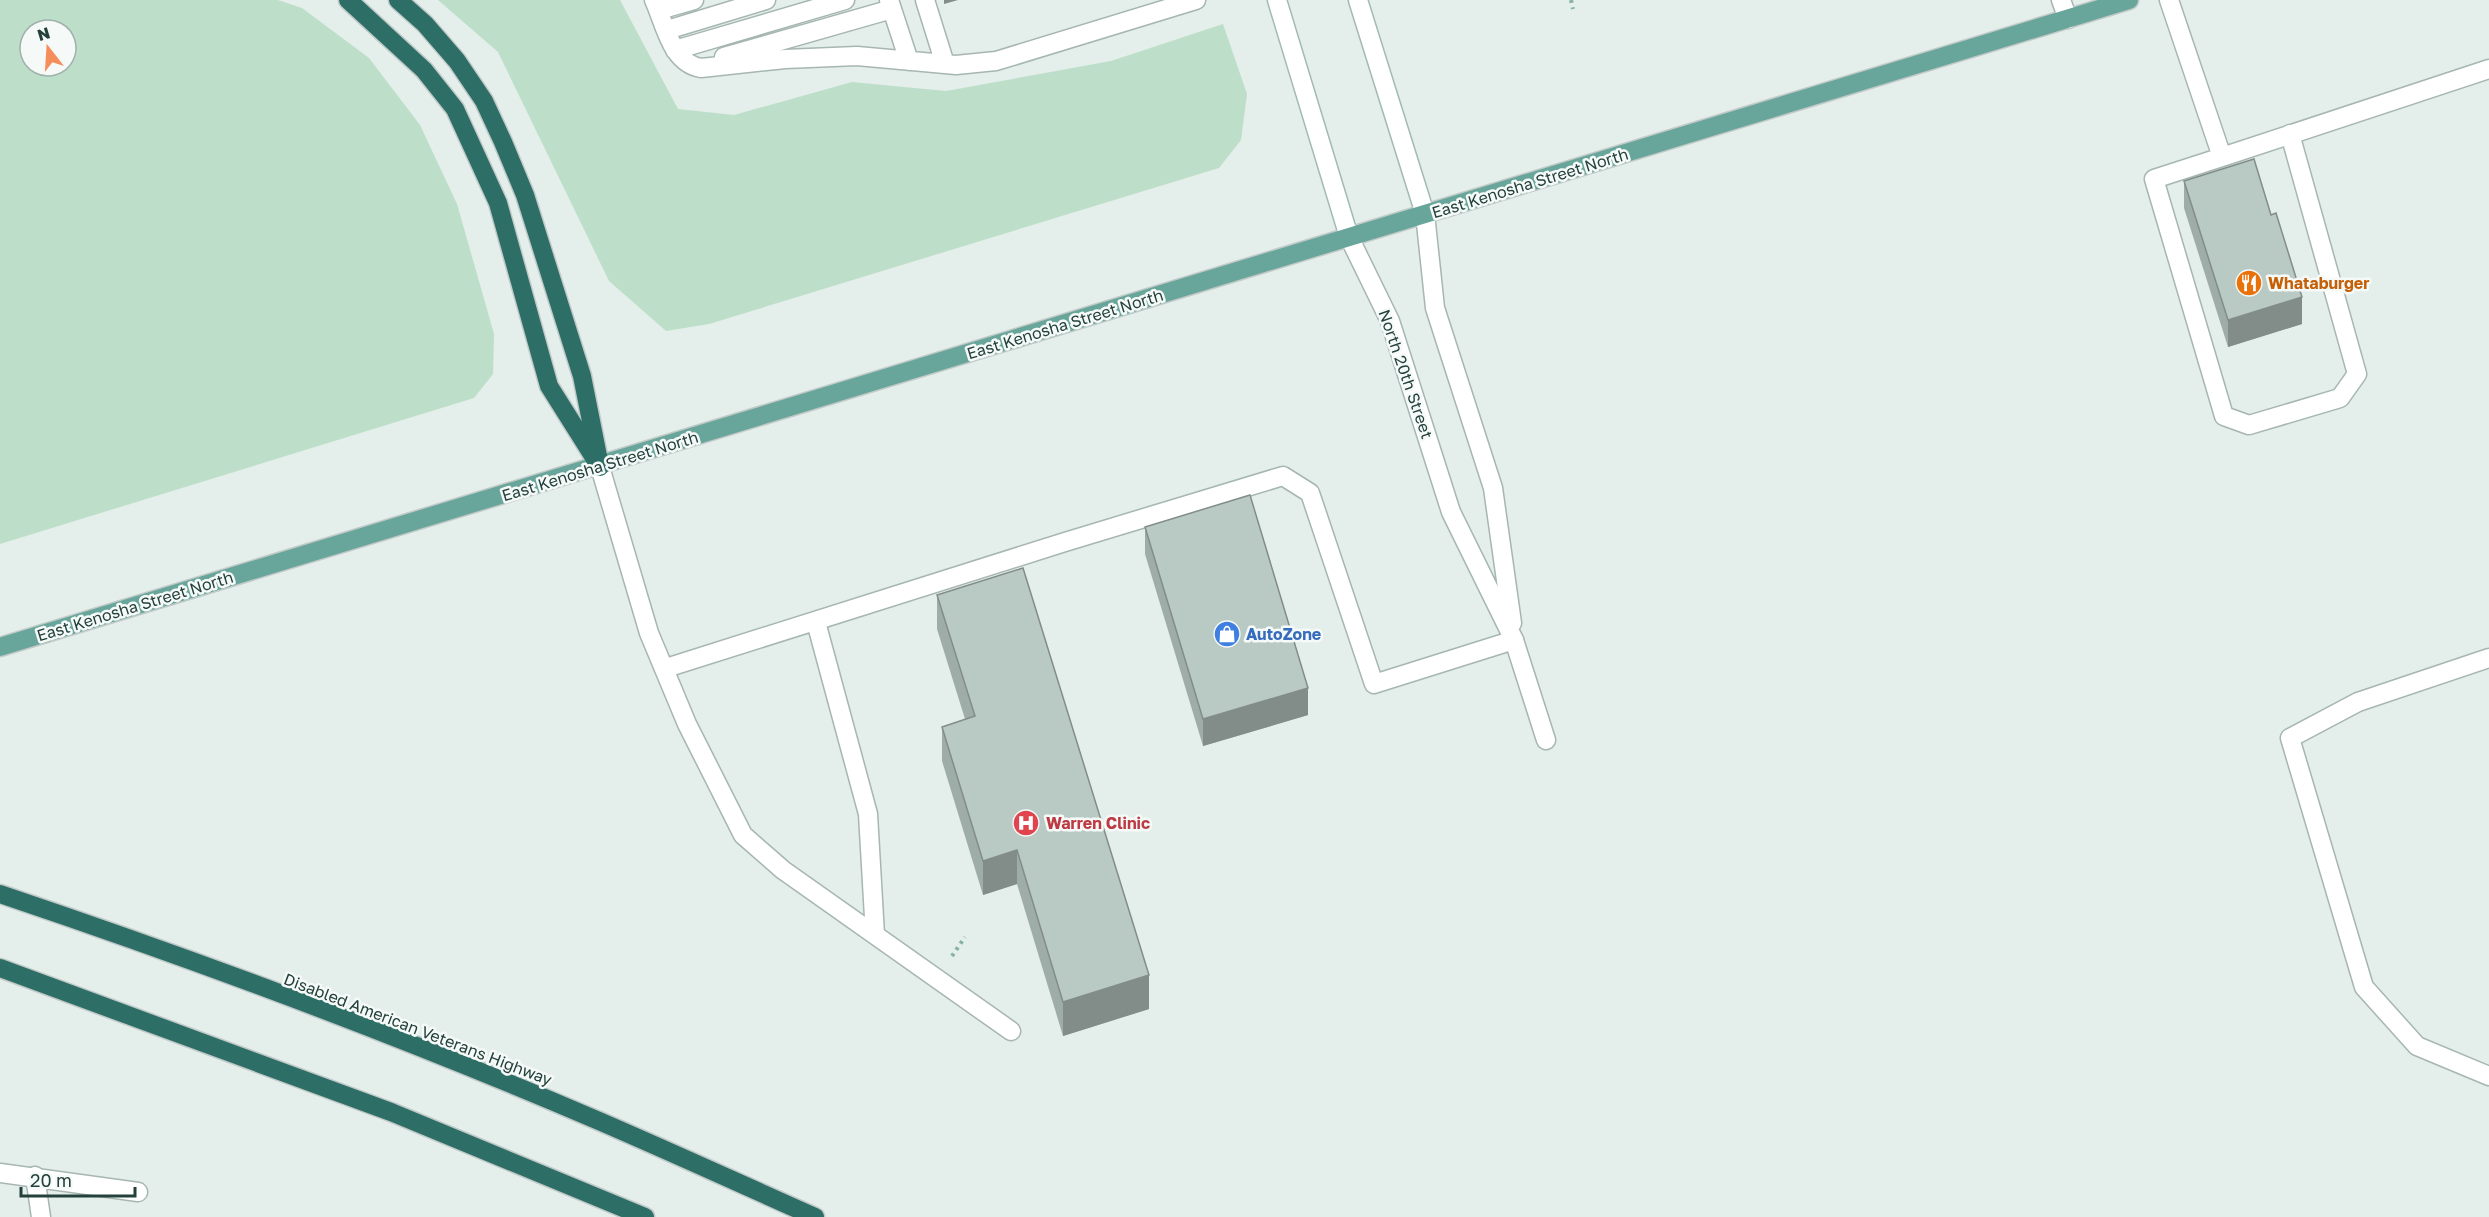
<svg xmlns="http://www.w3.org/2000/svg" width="2489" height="1217" font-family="'Golos Text',sans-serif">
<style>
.green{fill:#bddfc9;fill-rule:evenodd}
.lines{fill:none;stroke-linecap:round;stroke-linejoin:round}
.lane-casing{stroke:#a6b6b2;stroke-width:21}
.street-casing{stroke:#a6b6b2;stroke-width:21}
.secondary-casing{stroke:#a2bab4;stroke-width:21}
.primary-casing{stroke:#c1cac8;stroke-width:21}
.highway-casing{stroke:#c1cac8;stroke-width:21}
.path{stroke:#84b2a8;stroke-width:4;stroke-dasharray:3 4.5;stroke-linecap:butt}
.lane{stroke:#fff;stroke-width:18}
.street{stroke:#fff;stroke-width:18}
.secondary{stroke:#fff;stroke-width:18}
.primary{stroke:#68a59a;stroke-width:18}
.highway{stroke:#2d6e66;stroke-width:18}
.wall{fill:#9fada9}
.shaded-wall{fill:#828d89}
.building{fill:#b9c9c4;stroke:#828d89;stroke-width:1.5}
.labels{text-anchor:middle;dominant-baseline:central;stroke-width:5;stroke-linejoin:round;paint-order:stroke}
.street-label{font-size:16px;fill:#23403b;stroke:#f5faf8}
.food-label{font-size:16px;font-weight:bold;fill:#c56008;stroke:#f5faf8;text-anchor:start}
.shop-label{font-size:16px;font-weight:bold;fill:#366cbe;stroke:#f5faf8;text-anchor:start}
.health-label{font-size:16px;font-weight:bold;fill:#be3a42;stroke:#f5faf8;text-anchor:start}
</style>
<rect width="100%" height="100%" fill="#e4eeea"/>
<!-- green -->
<path class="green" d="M 0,0 L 278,0 L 302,8 L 369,58 L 420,125 L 457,204 L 494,334 L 493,374 L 474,398 L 0,544 ZM 30,30 L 66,30 L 66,66 L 30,66 Z
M 438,0 L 620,0 L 678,109 L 734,115 L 852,82 L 946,91 L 1111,61 L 1223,24 L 1247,94 L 1241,140 L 1219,168 L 709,324 L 666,331 L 609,281 L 498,52 Z"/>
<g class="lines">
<defs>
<path id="lane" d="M 654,0 C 665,24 671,63 701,68 L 785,59 L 857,56 L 956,65 L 996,61 L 1196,0
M 889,0 L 909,61
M 925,0 L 945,64
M 2061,0 L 2068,19
M 2169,0 L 2222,157 L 2489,69
M 659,10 L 694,0
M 667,30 L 766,0
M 675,50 L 845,0
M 724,57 L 892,9
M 2222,157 L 2154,179 L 2224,416 L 2249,425 L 2340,398 L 2357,374 L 2290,134
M 600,467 L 649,633 L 687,724 L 743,835 L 783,870 L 1011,1031
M 816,622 L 868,814 L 875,935
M 2489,658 L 2358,702 L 2290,738 L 2364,987 L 2417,1046 L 2489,1076
M 666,668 L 1065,542 L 1283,476 L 1310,493 L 1374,684 L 1514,640
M 35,1176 L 41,1217"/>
<path id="street" d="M 1425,214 L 1435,308 L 1493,488 L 1512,623
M 1349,237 L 1390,321 L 1451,512 L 1514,640 L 1546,740
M 0,1173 L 138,1192"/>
<path id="secondary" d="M 1277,0 L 1349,237
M 1358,0 L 1425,214"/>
<path id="primary" d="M 0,647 L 2129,0"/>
<path id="highway" d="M 348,0 L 424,70 L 455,109 L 498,203 L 549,386 L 600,467
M 398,0 L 425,24 L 457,61 L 484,101 L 503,142 L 525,195 L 582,376 L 598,456
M 0,894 C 202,962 403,1037 599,1121 C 671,1152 743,1185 815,1217
M 0,968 L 391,1112 L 645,1217"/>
</defs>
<!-- lane casing -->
<use href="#lane" class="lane-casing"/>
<!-- street casing -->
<use href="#street" class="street-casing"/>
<!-- secondary casing -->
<use href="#secondary" class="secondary-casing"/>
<!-- primary casing -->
<use href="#primary" class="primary-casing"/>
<!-- highway casing -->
<use href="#highway" class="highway-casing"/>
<!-- path -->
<path class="path" d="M 1571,0 L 1573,9
M 952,956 L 965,937"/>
<!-- lane -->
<use href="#lane" class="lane"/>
<!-- street -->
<use href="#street" class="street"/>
<!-- secondary -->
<use href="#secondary" class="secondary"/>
<!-- primary -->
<use href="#primary" class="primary"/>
<!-- highway -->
<use href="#highway" class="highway"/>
</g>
<!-- wall -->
<path class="wall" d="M 2184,181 L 2302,324 L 2228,347 L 2184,208 Z
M 1145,527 L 1308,715 L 1203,746 L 1145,554 Z
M 937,595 L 1149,1009 L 1063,1036 L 1017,884 L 983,895 L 942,761 L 942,727 L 965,719 L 937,629 Z"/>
<!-- shaded-wall -->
<path class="shaded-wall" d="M 944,0 L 958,0 L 944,4 Z
M 2302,297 L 2302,324 L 2228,347 L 2228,320 Z
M 1308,688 L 1308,715 L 1203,746 L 1203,719 Z
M 1017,850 L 1017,884 L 983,895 L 983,861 Z
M 1149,975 L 1149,1009 L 1063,1036 L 1063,1002 Z"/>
<!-- building -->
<path class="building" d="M 2254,159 L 2271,215 L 2276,213 L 2302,297 L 2228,320 L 2184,181 Z
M 1250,495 L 1308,688 L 1203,719 L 1145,527 Z
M 1023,568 L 1149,975 L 1063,1002 L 1017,850 L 983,861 L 942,727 L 975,716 L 937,595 Z"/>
<!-- icons -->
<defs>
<symbol id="restaurant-disc" viewBox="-11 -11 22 22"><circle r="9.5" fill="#e8710a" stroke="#f5faf8"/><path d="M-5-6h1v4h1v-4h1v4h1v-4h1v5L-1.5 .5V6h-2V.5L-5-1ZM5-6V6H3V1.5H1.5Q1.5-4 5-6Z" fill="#fff"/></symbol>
<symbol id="shop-disc" viewBox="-11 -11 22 22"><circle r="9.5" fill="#3f7fe0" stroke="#f5faf8"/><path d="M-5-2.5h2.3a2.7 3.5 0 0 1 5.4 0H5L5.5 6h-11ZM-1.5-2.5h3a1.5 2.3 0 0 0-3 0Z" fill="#fff"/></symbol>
<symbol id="hospital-disc" viewBox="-11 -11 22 22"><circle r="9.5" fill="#e0444e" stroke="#f5faf8"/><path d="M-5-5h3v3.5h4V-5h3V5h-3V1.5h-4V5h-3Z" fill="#fff"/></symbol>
</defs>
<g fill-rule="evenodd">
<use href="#restaurant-disc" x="2234" y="268" width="30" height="30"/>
<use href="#shop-disc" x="1212" y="619" width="30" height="30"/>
<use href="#hospital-disc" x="1011" y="808" width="30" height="30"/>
</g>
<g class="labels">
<!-- street labels -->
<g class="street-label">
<text transform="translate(1530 183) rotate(-17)">East Kenosha Street North</text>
<text transform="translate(1065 324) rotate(-17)">East Kenosha Street North</text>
<text transform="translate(1406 374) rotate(71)">North 20th Street</text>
<text transform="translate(600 466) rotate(-17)">East Kenosha Street North</text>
<text transform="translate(135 606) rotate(-17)">East Kenosha Street North</text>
<text transform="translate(418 1029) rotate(21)">Disabled American Veterans Highway</text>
</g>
<!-- food labels -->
<g class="food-label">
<text x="2268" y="283">Whataburger</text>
</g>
<!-- shop labels -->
<g class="shop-label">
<text x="1246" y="634">AutoZone</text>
</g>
<!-- health labels -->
<g class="health-label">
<text x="1046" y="823">Warren Clinic</text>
</g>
</g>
<!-- north arrow -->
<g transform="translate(48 48) rotate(343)"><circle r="28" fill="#f5faf8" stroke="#a1b0ac" stroke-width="1.5"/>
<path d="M0-4.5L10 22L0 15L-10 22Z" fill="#f58e5b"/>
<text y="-9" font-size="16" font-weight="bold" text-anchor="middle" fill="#23403b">N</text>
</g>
<!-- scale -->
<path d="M21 1187v9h114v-9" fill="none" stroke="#23403b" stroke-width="3"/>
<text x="30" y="1187" font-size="18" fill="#23403b" stroke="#f5faf8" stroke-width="4.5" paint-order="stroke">20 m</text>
</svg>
